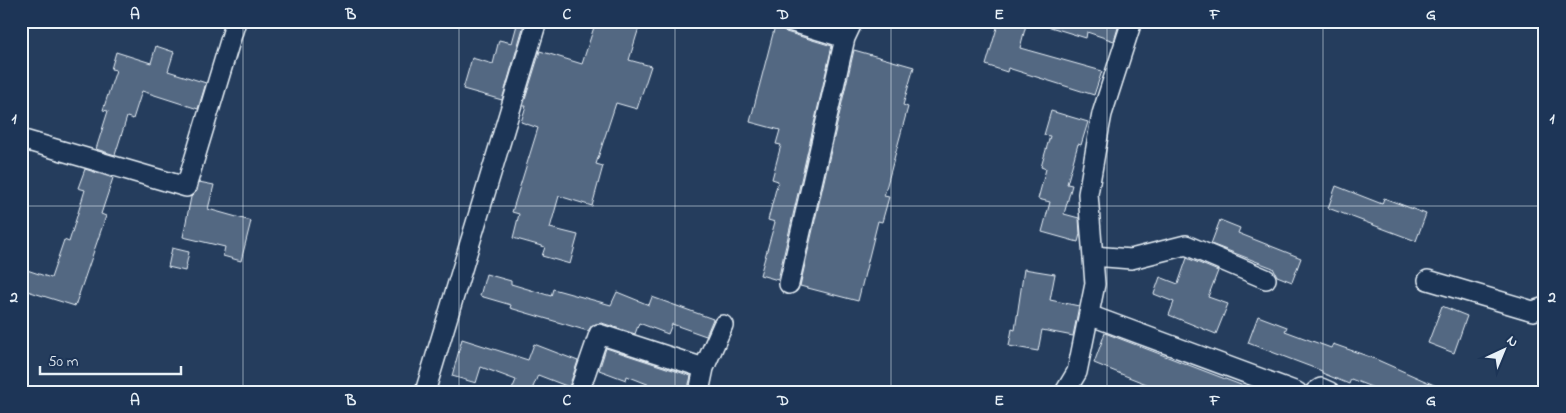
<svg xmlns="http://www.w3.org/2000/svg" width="1566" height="413" font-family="'Indie Flower',sans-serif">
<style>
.building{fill:#536782;stroke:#e8f1f8}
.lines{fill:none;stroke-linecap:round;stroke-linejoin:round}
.minor-casing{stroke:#e8f1f8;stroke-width:22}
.minor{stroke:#1d3557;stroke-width:19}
.grid{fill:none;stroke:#e8f1f8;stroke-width:1;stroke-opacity:0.55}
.neatline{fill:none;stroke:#e8f1f8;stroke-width:2}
.grid-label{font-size:16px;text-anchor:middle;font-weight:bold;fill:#e8f1f8}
</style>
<rect width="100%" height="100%" fill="#253d5d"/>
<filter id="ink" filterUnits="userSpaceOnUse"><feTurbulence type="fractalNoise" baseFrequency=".02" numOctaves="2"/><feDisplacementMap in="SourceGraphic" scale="10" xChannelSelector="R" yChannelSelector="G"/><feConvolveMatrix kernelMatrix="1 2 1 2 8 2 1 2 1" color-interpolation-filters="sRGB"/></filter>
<g filter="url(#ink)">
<!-- building -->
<path class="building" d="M 518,21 L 525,21 L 502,100 L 463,89 L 472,58 L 493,64 L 499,40 L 512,43 Z
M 596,21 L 641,21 L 629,60 L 651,66 L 637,109 L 616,103 L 596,164 L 603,166 L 592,206 L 559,196 L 550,228 L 578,235 L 570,264 L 542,256 L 545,247 L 513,238 L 519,214 L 512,212 L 538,128 L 521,122 L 526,106 L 523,106 L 540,51 L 582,64 Z
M 999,21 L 1027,21 L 1020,48 L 1102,71 L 1094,95 L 1008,68 L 1007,72 L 986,65 Z
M 1044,21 L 1120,21 L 1114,41 L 1087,32 L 1086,38 L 1044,25 Z
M 776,22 L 786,32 L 832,46 L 778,280 L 760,275 L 775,222 L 768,220 L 778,181 L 772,179 L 781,145 L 776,144 L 780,130 L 750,122 Z
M 156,46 L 174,52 L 168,71 L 206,83 L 198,109 L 142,91 L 133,119 L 127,117 L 115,155 L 96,149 L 108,111 L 103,110 L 116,70 L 111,69 L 116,52 L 151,63 Z
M 854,50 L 914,67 L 903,105 L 908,107 L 884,196 L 889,197 L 882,222 L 878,221 L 858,301 L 800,286 Z
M 1051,111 L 1088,122 L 1081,145 L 1078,144 L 1067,184 L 1072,185 L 1064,214 L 1079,218 L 1080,234 L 1078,242 L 1042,232 L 1050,202 L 1038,199 L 1046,169 L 1041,167 L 1050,136 L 1044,135 Z
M 85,169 L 113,178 L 101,214 L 106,216 L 75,306 L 21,289 L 21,268 L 51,278 L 64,240 L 69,242 L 85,190 L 78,188 Z
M 199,182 L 214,185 L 208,209 L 251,221 L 241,261 L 223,256 L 225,247 L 183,237 L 191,197 L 197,191 Z
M 1336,186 L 1382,204 L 1384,198 L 1426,214 L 1416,241 L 1328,208 Z
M 1220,220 L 1240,228 L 1238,233 L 1301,258 L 1292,282 L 1277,276 L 1273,268 L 1211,244 Z
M 172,248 L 189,252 L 185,271 L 168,267 Z
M 1187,258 L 1218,271 L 1208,297 L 1228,304 L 1216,334 L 1169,315 L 1174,302 L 1154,294 L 1160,277 L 1178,284 Z
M 1024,269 L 1055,274 L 1050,300 L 1079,306 L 1073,336 L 1042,330 L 1038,351 L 1009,346 L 1012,329 L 1015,330 Z
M 486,274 L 511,281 L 511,284 L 551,296 L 553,289 L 611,305 L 617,292 L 649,305 L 652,297 L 713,319 L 706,336 L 672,324 L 668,334 L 639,323 L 635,334 L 602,323 L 592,325 L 588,331 L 510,308 L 511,305 L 480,296 Z
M 1442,306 L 1467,316 L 1454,353 L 1428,343 Z
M 1258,316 L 1287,327 L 1285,331 L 1331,348 L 1333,344 L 1373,358 L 1450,392 L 1384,392 L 1351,379 L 1349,384 L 1322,373 L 1322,371 L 1248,343 Z
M 1105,333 L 1254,390 L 1254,392 L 1167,392 L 1131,378 L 1094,363 Z
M 462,339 L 528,360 L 534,344 L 578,361 L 569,387 L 538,375 L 531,392 L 511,392 L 516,380 L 481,367 L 476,383 L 452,376 Z
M 606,348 L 691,376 L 687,392 L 658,392 L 660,389 L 627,376 L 626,380 L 599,370 Z"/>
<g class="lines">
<defs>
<path id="minor" d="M 789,21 L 845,38
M 21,139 L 186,187 L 236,21
M 1093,256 L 1131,259 L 1186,245 L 1266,279
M 1428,280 L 1533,311 L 1545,307
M 789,284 L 845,38 L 853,21
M 1089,315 L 1297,392
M 704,368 L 723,325
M 425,392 L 537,21
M 579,392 L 599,334 L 704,368 L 699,392
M 1065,392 L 1077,372 L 1095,284 L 1088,194 L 1099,130 L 1102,114 L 1132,21
M 1315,392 L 1321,388 L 1330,392"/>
</defs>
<!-- minor casing -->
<use href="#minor" class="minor-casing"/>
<!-- minor -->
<use href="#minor" class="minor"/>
</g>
</g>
<!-- grid -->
<path class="grid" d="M 243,21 L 243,392M 459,21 L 459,392M 675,21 L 675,392M 891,21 L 891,392M 1107,21 L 1107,392M 1323,21 L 1323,392M 21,206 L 1545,206"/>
<!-- margin -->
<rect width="1566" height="413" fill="none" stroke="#1d3557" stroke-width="55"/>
<!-- north arrow -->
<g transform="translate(1504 350) rotate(44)" stroke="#1d3557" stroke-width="4" paint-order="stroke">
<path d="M0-4L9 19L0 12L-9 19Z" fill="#e8f1f8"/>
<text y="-8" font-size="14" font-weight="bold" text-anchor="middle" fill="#e8f1f8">N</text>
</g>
<!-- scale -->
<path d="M40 366v8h141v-8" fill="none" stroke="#e8f1f8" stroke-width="2.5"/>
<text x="48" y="366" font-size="15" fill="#e8f1f8" stroke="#1d3557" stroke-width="4" paint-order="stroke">50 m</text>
<rect x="28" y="28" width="1510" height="358" class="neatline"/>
<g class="grid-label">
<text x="135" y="19">A</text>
<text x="351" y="19">B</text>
<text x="567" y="19">C</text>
<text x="783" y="19">D</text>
<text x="999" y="19">E</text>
<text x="1215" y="19">F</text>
<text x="1431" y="19">G</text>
<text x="14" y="123">1</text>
<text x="1552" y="123">1</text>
<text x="14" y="302">2</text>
<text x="1552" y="302">2</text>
<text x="135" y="405">A</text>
<text x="351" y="405">B</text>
<text x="567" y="405">C</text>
<text x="783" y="405">D</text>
<text x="999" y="405">E</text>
<text x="1215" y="405">F</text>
<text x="1431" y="405">G</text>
</g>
</svg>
